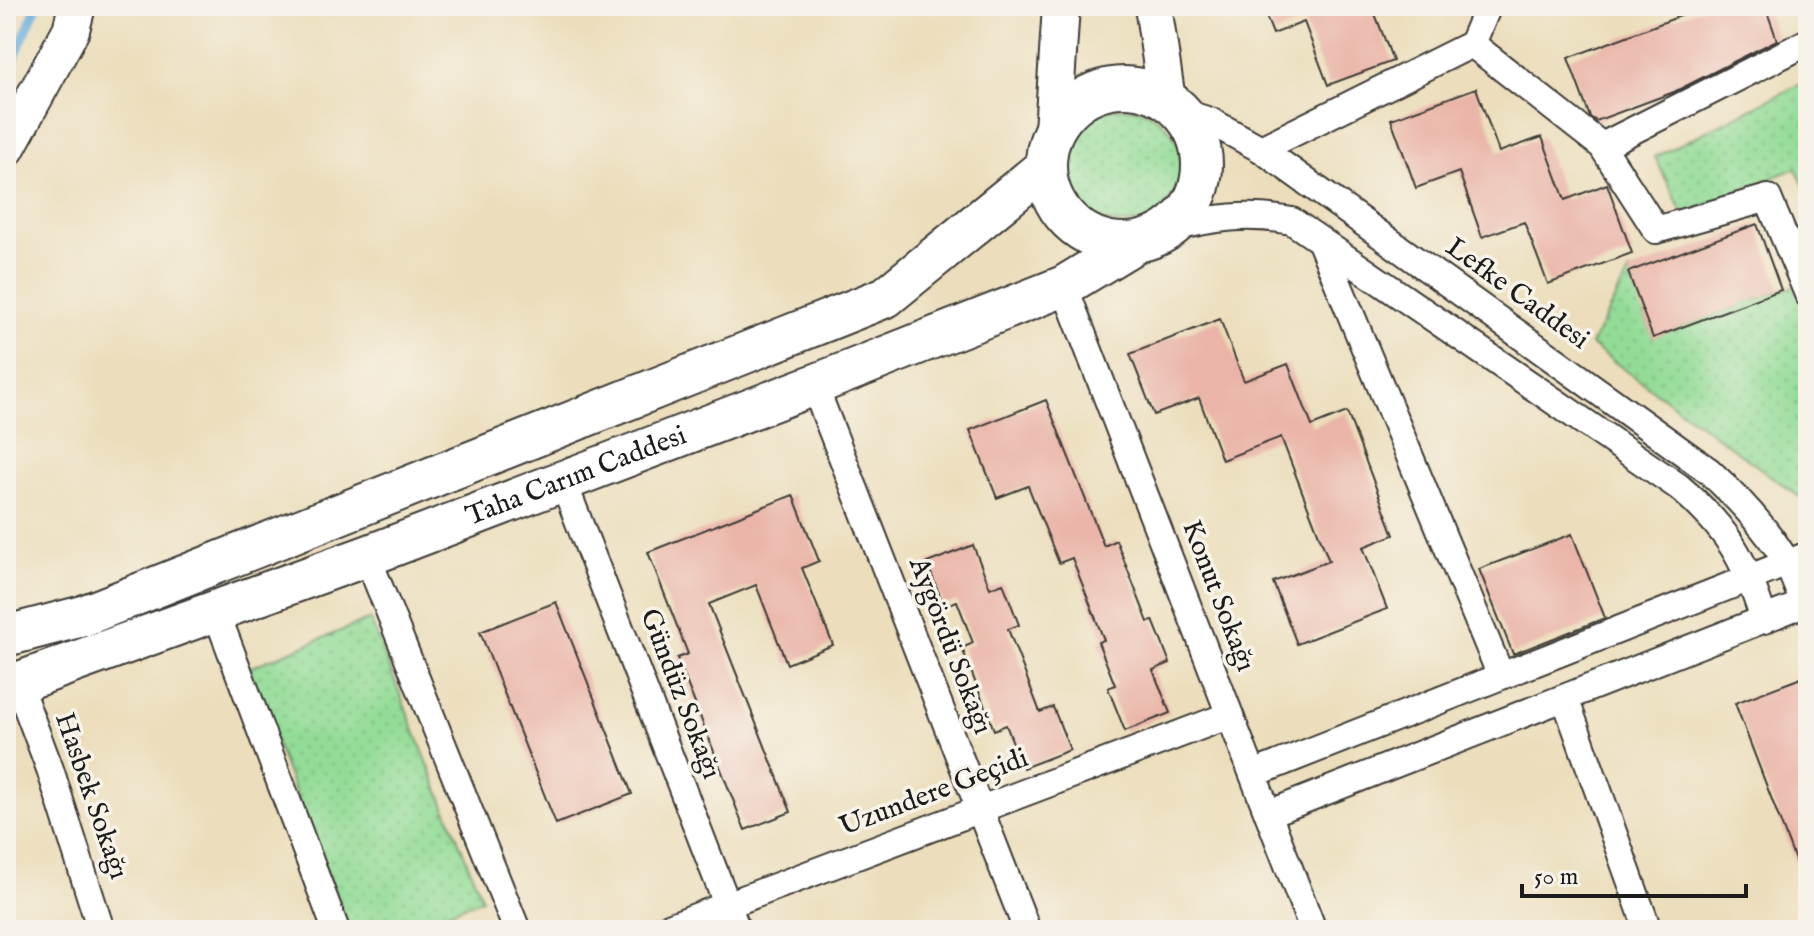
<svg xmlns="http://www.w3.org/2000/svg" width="1814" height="936" font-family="'IM FELL English',serif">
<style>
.green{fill:url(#green-dots);stroke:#587c5a;stroke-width:2}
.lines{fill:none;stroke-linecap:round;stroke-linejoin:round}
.stream{stroke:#63abda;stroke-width:9}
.building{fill:#eab5a8}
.street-casing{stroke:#3b3934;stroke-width:30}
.secondary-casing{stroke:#3b3934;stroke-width:40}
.primary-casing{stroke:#3b3934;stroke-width:44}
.street{stroke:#fff;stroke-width:26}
.secondary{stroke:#fff;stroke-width:36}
.primary{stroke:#fff;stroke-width:40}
.labels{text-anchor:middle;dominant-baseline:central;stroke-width:7;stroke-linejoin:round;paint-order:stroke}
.street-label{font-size:28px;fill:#1c1c1c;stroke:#f7f3e8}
</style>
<defs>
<pattern id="green-dots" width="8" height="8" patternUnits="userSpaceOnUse" patternTransform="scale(2)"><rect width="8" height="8" fill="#93dc97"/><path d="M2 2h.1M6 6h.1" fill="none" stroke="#7ebc82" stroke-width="1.8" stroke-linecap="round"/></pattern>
</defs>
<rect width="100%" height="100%" fill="#f7f3e8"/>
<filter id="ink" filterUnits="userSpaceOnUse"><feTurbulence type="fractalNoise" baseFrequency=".0125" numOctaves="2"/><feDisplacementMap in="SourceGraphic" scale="16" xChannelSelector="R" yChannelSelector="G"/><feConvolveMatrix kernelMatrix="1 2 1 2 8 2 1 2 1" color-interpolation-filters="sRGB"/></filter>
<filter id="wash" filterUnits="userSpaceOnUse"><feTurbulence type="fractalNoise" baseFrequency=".006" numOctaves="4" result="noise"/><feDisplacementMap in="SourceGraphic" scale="32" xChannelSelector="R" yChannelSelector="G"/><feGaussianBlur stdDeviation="1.8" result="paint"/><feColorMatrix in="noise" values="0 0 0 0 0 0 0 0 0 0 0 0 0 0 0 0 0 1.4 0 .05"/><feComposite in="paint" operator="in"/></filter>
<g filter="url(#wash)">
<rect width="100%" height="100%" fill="#ecdebc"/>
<!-- green -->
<path class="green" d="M 1808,80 L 1808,195 L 1796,168 L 1683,214 L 1655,157 Z
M1066 166a58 58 0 1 1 116 0a58 58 0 1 1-116 0Z
M 1629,272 L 1653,337 L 1781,290 L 1808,284 L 1808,503 L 1591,345 Z
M 370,619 L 482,899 L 404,930 L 350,930 L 246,669 Z"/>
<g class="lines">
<!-- stream -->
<path class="stream" d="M 6,77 L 37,6"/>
</g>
<g id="blocks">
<!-- building -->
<path class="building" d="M 1262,6 L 1372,6 L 1393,61 L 1328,85 L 1304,22 L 1273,34 Z
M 1707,6 L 1765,6 L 1777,40 L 1674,92 L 1596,121 L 1590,117 L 1568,58 Z
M 1476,88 L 1499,152 L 1542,137 L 1565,200 L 1607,184 L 1632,253 L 1548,284 L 1524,222 L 1482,237 L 1459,172 L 1416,188 L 1391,119 Z
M 1757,224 L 1781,290 L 1653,338 L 1628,272 Z
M 1220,319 L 1244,381 L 1288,364 L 1312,426 L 1347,412 L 1394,535 L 1363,547 L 1387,609 L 1297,644 L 1273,582 L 1329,561 L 1281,437 L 1222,460 L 1199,398 L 1154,415 L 1130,354 Z
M 1046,400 L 1104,546 L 1116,540 L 1148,622 L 1153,620 L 1170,663 L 1153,670 L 1170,713 L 1125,731 L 1108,688 L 1115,685 L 1098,642 L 1104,640 L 1072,558 L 1059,563 L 1028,486 L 997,498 L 970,430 Z
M 793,495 L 819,561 L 802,568 L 833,645 L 787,664 L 756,585 L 709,604 L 791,812 L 745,830 L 677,658 L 688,654 L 648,552 Z
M 1572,534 L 1605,618 L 1513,654 L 1479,569 Z
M 973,545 L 990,588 L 1003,583 L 1019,625 L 1008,629 L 1040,712 L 1053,707 L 1070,750 L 1023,768 L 1006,725 L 994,730 L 962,648 L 973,643 L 957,601 L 944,606 L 927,563 Z
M 556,602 L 632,794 L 556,824 L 480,632 Z
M 1801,678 L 1808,697 L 1806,889 L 1735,703 Z"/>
</g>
</g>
<g filter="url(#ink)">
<use href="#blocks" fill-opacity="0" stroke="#3b3934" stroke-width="2"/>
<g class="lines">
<defs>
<path id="street" d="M 1472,44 L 1488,6
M 1181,112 L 1210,121 L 1261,149 L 1709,471 C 1738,498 1767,528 1787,563 C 1794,576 1798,590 1804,604
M 1602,146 L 1808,42
M 1261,149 L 1472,44 L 1602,146 L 1656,230 L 1768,198 L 1808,294
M 1170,229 C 1212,217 1249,213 1292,221 L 1679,487 C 1728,529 1745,559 1764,620
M 1320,240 L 1501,676
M 1064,286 L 1313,930
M 814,385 L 1027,930
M 563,481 L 737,930
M 367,556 L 517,930
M 216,612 L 336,930
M 18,684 L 50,769 L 101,930
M 1565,698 L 1648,930
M 1253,774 L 1808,555
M 1268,814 L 1808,602
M 661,930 L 1230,715"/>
<path id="secondary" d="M 1153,6 L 1167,100
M 1053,131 L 1061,6
M 6,149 L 71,30 L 77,6"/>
<g id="primary">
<circle cx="1124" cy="165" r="78"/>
<path d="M 6,636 L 83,616 L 886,297 L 1045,167"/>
<path id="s1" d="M 6,687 L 367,556 L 814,385 L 1064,286 L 1135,243"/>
</g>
</defs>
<!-- street casing -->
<use href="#street" class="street-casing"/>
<!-- secondary casing -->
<use href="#secondary" class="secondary-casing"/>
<!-- primary casing -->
<use href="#primary" class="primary-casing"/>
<!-- street -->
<use href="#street" class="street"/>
<!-- secondary -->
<use href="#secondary" class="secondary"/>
<!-- primary -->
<use href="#primary" class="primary"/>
</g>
</g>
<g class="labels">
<!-- street labels -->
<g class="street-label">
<text transform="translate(1517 294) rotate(36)">Lefke Caddesi</text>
<text stroke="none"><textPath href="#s1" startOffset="608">Taha Carım Caddesi</textPath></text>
<text transform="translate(1218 596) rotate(69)">Konut Sokağı</text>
<text transform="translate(950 646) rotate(69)">Aygördü Sokağı</text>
<text transform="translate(680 694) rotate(69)">Gündüz Sokağı</text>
<text transform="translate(934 793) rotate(-21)">Uzundere Geçidi</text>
<text transform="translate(91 796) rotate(71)">Hasbek Sokağı</text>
</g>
</g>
<!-- margin -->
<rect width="1814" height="936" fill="none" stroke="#f7f3e8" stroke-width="32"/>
<!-- scale -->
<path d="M1522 884v12h224v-12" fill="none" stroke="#1c1c1c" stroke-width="4"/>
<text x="1534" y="884" font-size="24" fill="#1c1c1c" stroke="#f7f3e8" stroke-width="6" paint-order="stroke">50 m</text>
</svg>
